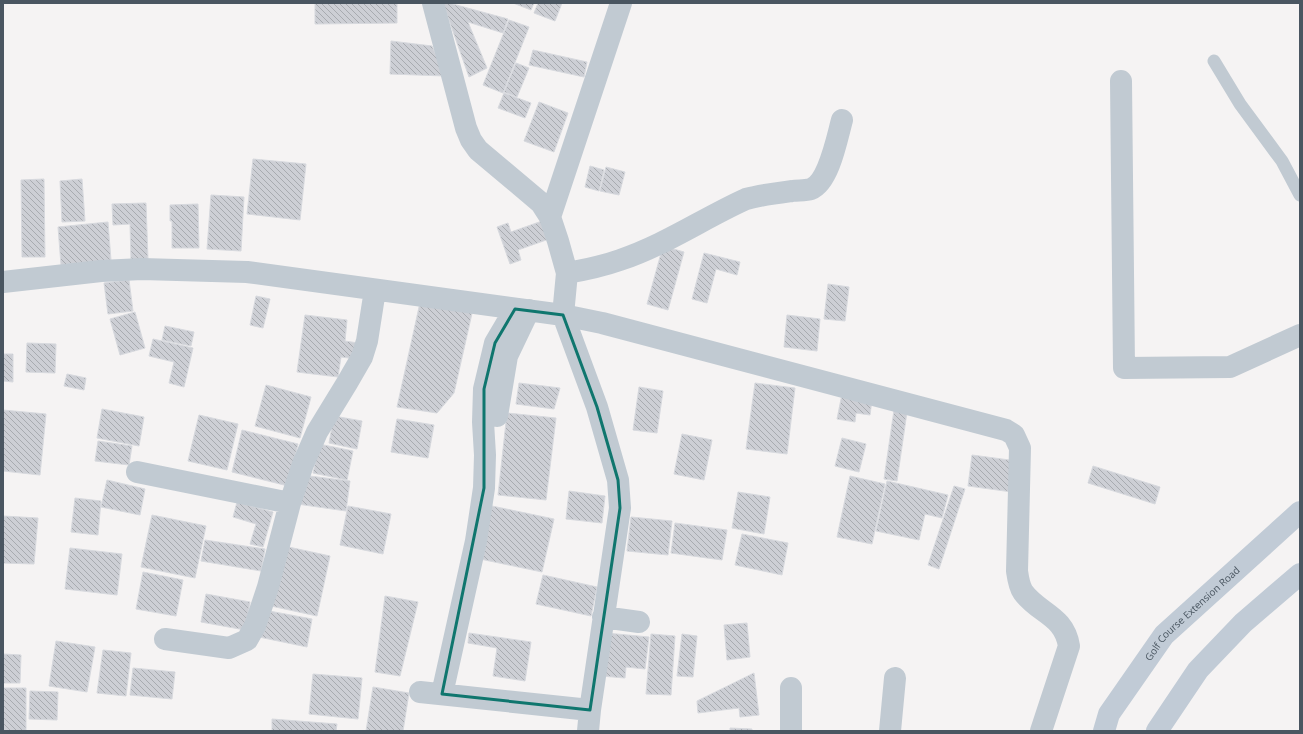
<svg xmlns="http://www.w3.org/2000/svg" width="1303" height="734" font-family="'Open Sans',sans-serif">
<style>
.building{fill:url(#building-back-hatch);stroke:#d7d9de}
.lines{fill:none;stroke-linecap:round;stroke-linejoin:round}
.service{stroke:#c1cad2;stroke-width:13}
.minor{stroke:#c1cad2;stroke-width:22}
.secondary{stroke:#c1cbd6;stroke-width:22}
.marked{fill:none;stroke:#0f766e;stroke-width:3;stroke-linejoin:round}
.labels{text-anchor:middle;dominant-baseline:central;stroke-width:3;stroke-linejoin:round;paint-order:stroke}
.street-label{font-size:10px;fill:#4a5661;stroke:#fff}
</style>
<defs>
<pattern id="building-back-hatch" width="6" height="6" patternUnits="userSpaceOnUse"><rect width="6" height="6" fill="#cdcfd5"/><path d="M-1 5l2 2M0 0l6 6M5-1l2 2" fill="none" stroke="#a8abb0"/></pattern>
</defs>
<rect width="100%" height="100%" fill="#f5f3f3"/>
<!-- building -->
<path class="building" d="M 315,3 L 397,3 L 397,23 L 315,24 Z
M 443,3 L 449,3 L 508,19 L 503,33 L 468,22 L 487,68 L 469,77 Z
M 513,3 L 534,3 L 531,10 Z
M 538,3 L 562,3 L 555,21 L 534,13 Z
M 509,20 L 529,27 L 503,93 L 483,85 Z
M 391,41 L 432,46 L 445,76 L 390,74 Z
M 533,50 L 587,62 L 584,77 L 529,65 Z
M 516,63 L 529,68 L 517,97 L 504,92 Z
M 504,93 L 531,103 L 525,118 L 498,108 Z
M 539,102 L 568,113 L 554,152 L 524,141 Z
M 253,159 L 306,164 L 300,220 L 247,214 Z
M 590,166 L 604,170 L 599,191 L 585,187 Z
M 606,167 L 625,172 L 619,195 L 600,191 Z
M 44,179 L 45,257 L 22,257 L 21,180 Z
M 82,179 L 85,221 L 62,222 L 60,181 Z
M 211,195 L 244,197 L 241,251 L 207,249 Z
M 146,203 L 148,259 L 131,260 L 130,224 L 113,225 L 112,204 Z
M 198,204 L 199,248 L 172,248 L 172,221 L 170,221 L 170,205 Z
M 542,221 L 549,239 L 518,250 L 521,260 L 510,264 L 497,227 L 508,223 L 511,232 Z
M 108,222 L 111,260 L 61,265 L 58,227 Z
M 663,246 L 684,252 L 668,310 L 647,304 Z
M 704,253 L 740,262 L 737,275 L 716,269 L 707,303 L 692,299 Z
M 129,280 L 133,311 L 108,314 L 104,283 Z
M 828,284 L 849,287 L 845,321 L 824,319 Z
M 256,296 L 270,299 L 263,328 L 250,325 Z
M 421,298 L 473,309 L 454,393 L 437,413 L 397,407 Z
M 135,312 L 145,348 L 120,355 L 110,319 Z
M 305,315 L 347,320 L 345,341 L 358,343 L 356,359 L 341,357 L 338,377 L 297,372 Z
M 787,315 L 820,319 L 817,351 L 784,347 Z
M 165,326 L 194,332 L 191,346 L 162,340 Z
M 153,339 L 193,348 L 184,387 L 169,383 L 174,362 L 149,356 Z
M 27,343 L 56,344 L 55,373 L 26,372 Z
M 3,354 L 13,354 L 13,382 L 3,381 Z
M 67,374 L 86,378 L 84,390 L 64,386 Z
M 519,383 L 560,388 L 554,409 L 516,404 Z
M 755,383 L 795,388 L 787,454 L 746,449 Z
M 266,385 L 311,397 L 300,438 L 255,426 Z
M 639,387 L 663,391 L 657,433 L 633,430 Z
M 842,394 L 872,400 L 870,415 L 856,413 L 855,422 L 837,419 Z
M 102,409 L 144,417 L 139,446 L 97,438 Z
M 3,410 L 46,414 L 40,475 L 3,471 Z
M 894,410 L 907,412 L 897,481 L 884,479 Z
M 507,413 L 556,418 L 546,500 L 498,495 Z
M 199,415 L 238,424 L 227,470 L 188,461 Z
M 334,416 L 362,421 L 357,449 L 329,443 Z
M 397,419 L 434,425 L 428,458 L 391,452 Z
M 242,430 L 298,444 L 288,486 L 232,472 Z
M 682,434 L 712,440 L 704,480 L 674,474 Z
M 842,438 L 866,444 L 859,472 L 835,466 Z
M 98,441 L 132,446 L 129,465 L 95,461 Z
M 319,444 L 353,451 L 347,480 L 313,473 Z
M 972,455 L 1017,461 L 1012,492 L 968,486 Z
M 1093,466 L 1160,487 L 1155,504 L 1088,483 Z
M 301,475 L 350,481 L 346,511 L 297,504 Z
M 850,476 L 885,484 L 872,544 L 837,537 Z
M 107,480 L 145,489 L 140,515 L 101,507 Z
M 887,481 L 948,495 L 942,518 L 925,514 L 919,540 L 876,531 Z
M 954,486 L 965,489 L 939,569 L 928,565 Z
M 569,491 L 605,496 L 602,523 L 566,519 Z
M 738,492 L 770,497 L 764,534 L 732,528 Z
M 75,498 L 101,501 L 98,535 L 71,532 Z
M 237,502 L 273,512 L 263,547 L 250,544 L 256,524 L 233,517 Z
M 348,506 L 391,514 L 383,554 L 340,545 Z
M 492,506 L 554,519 L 542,572 L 480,559 Z
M 152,515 L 206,526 L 195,578 L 141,567 Z
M 3,516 L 38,518 L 34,564 L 3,563 Z
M 631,517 L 672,521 L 668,555 L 627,551 Z
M 675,523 L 727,530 L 722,560 L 671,553 Z
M 742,534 L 788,543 L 782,575 L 735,565 Z
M 205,540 L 265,549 L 261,571 L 201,561 Z
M 284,546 L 330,556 L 317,616 L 271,606 Z
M 70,548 L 122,554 L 117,595 L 65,589 Z
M 143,572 L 183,580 L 176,616 L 136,609 Z
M 543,575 L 597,587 L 591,616 L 536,604 Z
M 206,594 L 250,602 L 245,630 L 201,622 Z
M 385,596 L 418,602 L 400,676 L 375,672 Z
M 264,610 L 312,619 L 307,647 L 259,637 Z
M 747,623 L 750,657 L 727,660 L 724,625 Z
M 469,633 L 531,642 L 525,681 L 493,676 L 497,648 L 468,643 Z
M 606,633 L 649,637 L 645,669 L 626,667 L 625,678 L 601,676 Z
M 651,634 L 675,636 L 671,695 L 646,694 Z
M 682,634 L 697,636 L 693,677 L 677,676 Z
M 56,641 L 95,647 L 87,692 L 49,686 Z
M 103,650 L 131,653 L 126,696 L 97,693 Z
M 3,654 L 21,655 L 20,683 L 3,683 Z
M 133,668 L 175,672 L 172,699 L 130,695 Z
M 754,673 L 759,715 L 740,717 L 739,708 L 698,713 L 697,701 Z
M 313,674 L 362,678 L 358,719 L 309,714 Z
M 373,687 L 409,693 L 403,731 L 366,731 Z
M 3,688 L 26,688 L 26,731 L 3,731 Z
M 30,691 L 58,692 L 57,720 L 29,719 Z
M 272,719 L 337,724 L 336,731 L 272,731 Z
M 730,728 L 752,729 L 752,731 L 730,731 Z"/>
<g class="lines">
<!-- service -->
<path class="service" d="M 1214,61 L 1240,104 L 1282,161 L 1300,195"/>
<!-- minor -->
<path class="minor" d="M 433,3 L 466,128 L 471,140 L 478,150 L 541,203 L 550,217 L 558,241 L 567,273 L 563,315 L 597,407 L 618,480 L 620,508 L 590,710 L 588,731
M 1121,81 L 1124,368 L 1230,367 L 1300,335
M 550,217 L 621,3
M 567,273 C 585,270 603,266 620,260 C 665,245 704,218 746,199 C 761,195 777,193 792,191 C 798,190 805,191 811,189 C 829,182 837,138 842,120
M 3,282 L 101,271 L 142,269 L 247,272 L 563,315 L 602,323 L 1006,430 L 1014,435 L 1020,448 L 1017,571 C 1018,578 1019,586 1023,592 C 1039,614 1064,615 1069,646 L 1041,731
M 497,416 L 507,356 L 529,310
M 137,472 L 290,503
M 603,617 L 639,622
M 165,639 L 229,648 L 247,640 L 255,626 L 268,587 L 290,503 L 303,464 L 317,432 L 347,383 L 362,357 L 367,341 L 375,290
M 420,692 L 590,710
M 442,694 L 476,541 L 484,488 L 485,455 L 483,422 L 484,389 L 495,343 L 515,309
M 791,731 L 791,688
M 890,731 L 895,678"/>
<!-- secondary -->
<g class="secondary">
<path id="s1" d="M 1104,731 L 1109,714 L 1164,635 L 1300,512"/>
<path d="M 1157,731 L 1198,670 L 1243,623 L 1300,574"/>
</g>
</g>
<!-- marked area -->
<path class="marked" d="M 515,309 L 563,315 L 597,407 L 618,480 L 620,508 L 590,710 L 442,694 L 484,488 L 484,389 L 495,343 Z"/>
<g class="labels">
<!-- street labels -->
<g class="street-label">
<text stroke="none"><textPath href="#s1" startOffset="149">Golf Course Extension Road</textPath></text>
</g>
</g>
<!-- border -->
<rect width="1303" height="734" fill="none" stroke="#4a5661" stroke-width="8"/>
</svg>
